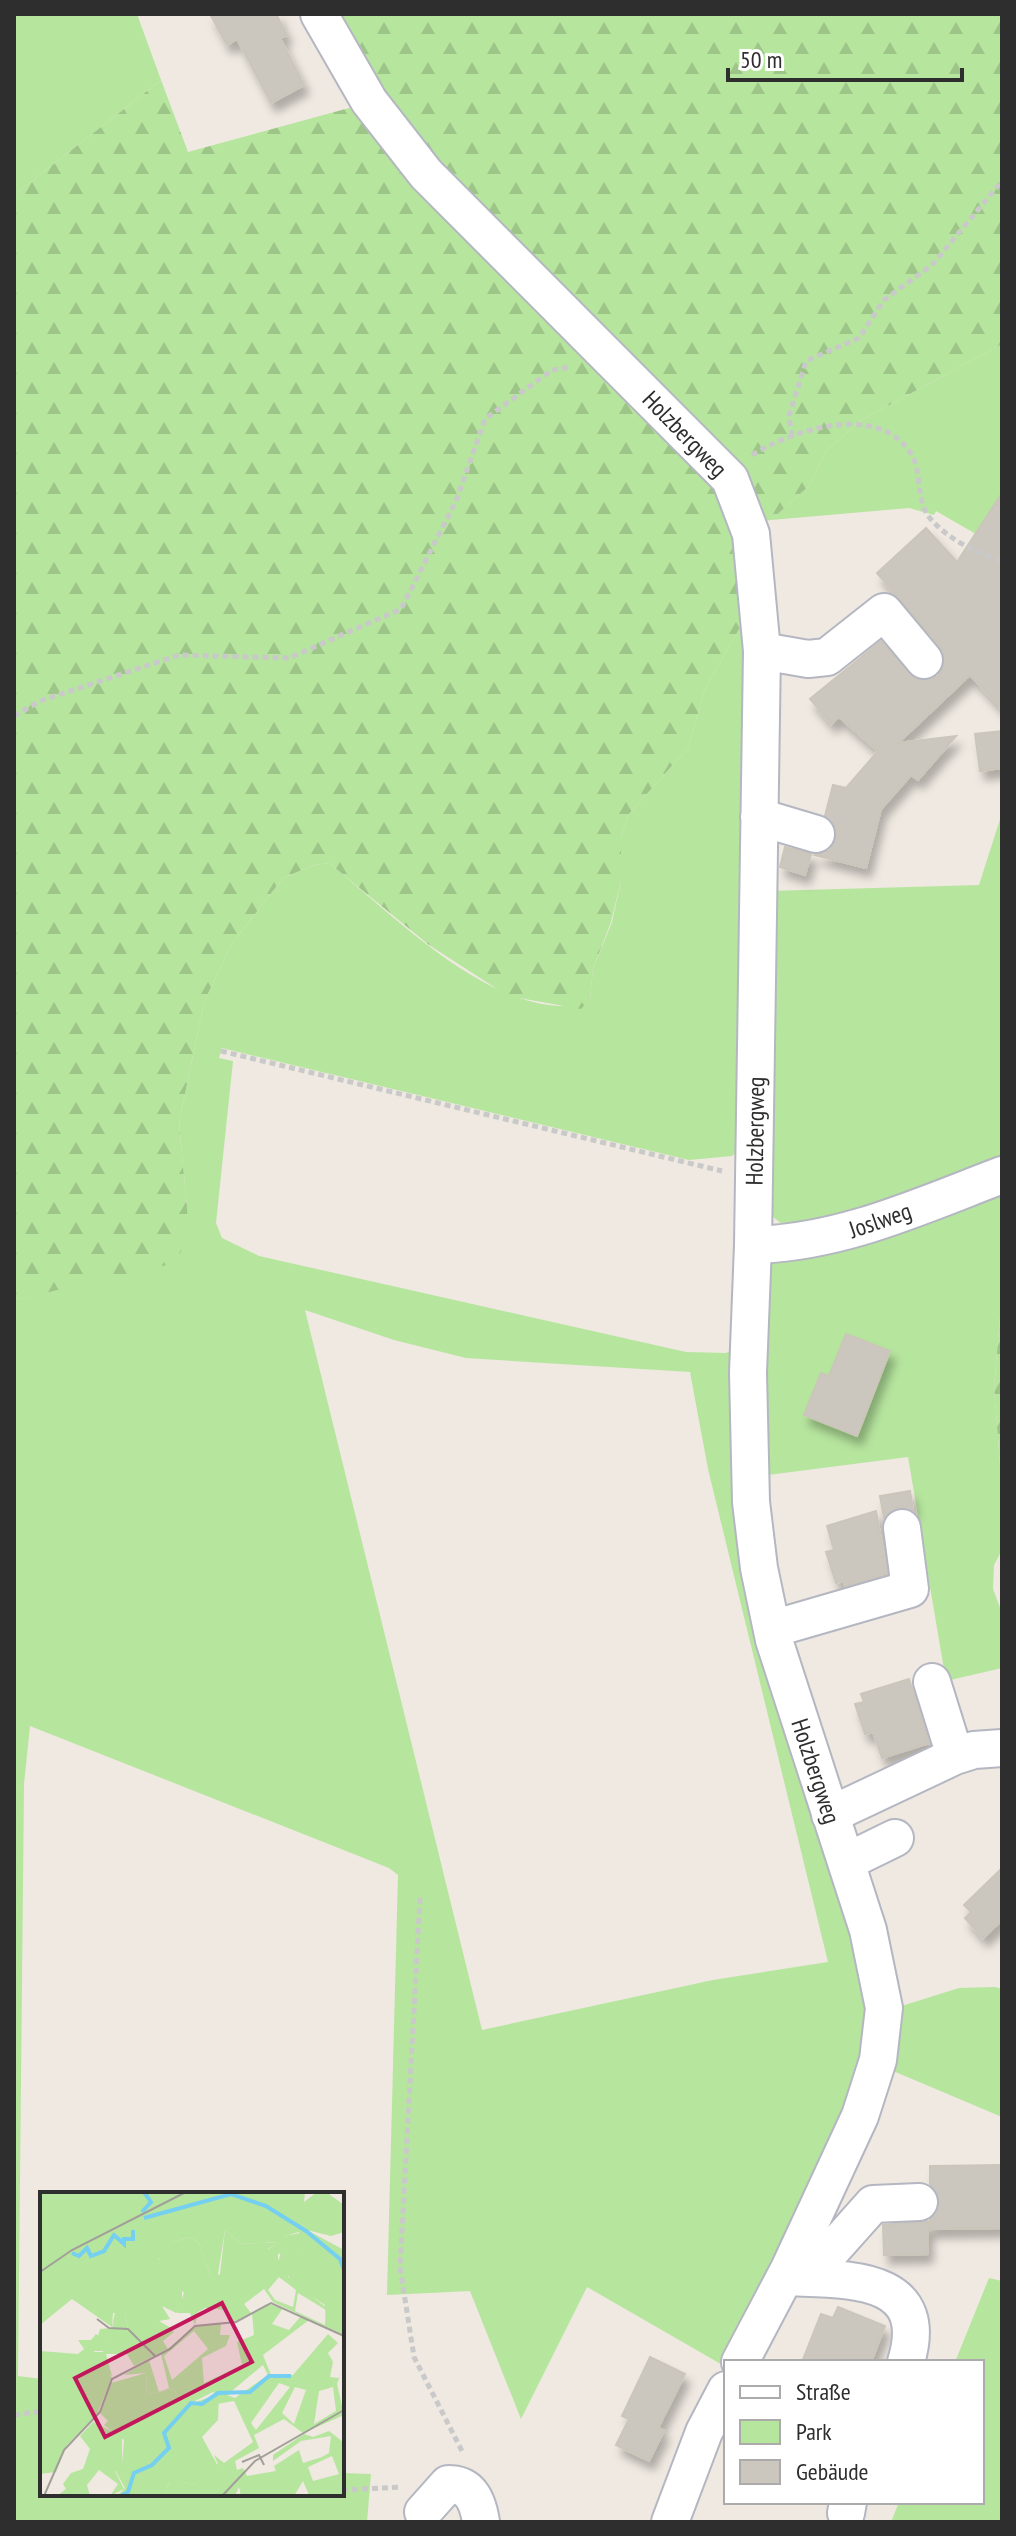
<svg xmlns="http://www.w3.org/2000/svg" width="1016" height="2536" font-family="'PT Sans Narrow',sans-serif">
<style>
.green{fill:#b6e59e;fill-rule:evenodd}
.forest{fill:url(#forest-firs)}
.building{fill:#cbc7bf;stroke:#cbc5ba;stroke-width:2;filter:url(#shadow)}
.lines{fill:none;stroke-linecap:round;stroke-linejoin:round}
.minor-casing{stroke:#b4b7c1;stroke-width:40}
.path{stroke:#c9c9c9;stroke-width:5;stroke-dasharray:6 4;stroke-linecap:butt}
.minor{stroke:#fff;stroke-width:36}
.labels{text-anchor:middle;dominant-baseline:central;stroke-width:6;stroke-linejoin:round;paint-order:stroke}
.street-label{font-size:24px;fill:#2e2e2e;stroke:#fff}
.inset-river{fill:none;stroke:#75cff0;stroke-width:4}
.inset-road{fill:none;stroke:#a29e99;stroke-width:2}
.view{fill:#c2185b;fill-opacity:0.15;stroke:#c2185b;stroke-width:4}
.inset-edge{fill:none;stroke:#2e2e2e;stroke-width:4}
</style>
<defs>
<pattern id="forest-firs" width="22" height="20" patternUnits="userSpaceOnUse" patternTransform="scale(2)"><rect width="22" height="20" fill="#b6e59e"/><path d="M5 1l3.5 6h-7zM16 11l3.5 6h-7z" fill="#9dc588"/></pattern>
<filter id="shadow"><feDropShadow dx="5" dy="9" stdDeviation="4" flood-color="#0004"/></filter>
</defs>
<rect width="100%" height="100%" fill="#efe9e1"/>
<!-- green -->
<path class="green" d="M 14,14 L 137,14 L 161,80 L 14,195 Z
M 1002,344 L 1002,508 L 976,534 L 936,511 L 934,515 L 909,508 L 771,520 L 809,486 L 826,451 L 860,421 Z
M 750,610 L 741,1148 L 732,1156 L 689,1160 L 222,1048 L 219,1058 L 233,1061 L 216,1223 L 222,1238 L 259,1256 L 686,1352 L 726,1353 L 738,1347 L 740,1502 L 866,1963 L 868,2058 L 726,2367 L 587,2287 L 521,2419 L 470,2291 L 387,2295 L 398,1875 L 389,1868 L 30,1726 L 24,1784 L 18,2376 L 42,2379 L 42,2494 L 342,2494 L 342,2473 L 371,2474 L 367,2522 L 14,2522 L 14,1300 L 102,1278 L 188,1218 L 179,1123 L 204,1002 L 231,945 L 283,878 L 314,865 L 329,863 C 391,913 478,1003 560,1006 C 570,1006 581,1002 590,999 L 593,969 L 612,922 L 621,881 L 621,838 L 628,815 L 688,748 L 705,689 ZM 305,1310 L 394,1340 L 466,1358 L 690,1372 L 708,1469 L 828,1962 L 713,1980 L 482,2030 Z
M 1002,813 L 1002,1167 L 848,1225 L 783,1225 L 771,1215 L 769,891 L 979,885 Z
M 1002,1182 L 1002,1293 L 994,1388 L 1002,1490 L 1002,1550 L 994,1565 L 993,1589 L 1002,1613 L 1002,1668 L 946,1681 L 908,1457 L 760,1476 L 768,1266 L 775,1261 Z
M 995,1987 L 1002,1989 L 1002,2117 L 886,2068 L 892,2009 L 959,1988 Z
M 989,2278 L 1002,2281 L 1002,2522 L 891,2522 L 899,2502 L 982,2502 L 982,2362 L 955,2362 Z"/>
<!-- forest -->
<path class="forest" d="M 334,14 L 1002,14 L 1002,344 L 860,421 L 826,451 L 809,486 L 771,520 L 760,521 L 399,122 Z
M 161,80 L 188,152 L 360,105 L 732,507 L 750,610 L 705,689 L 688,748 L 628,815 L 621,838 L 621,881 L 611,922 L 593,969 L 590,999 L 581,1009 L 508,996 L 429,945 L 329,863 L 314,865 L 283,878 L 231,945 L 204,1002 L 179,1123 L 188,1218 L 181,1252 L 171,1264 L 14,1300 L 14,195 Z
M 1002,1293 L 1002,1490 L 994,1388 Z"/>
<!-- building -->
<path class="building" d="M 210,14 L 281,14 L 277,16 L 287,35 L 280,38 L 304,85 L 271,103 L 237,39 L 227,45 Z
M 1002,493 L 1002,709 L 970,675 L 898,743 L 956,736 L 918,780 L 911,775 L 881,809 L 866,868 L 815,855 L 830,850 L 836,839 L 836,828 L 825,816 L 833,785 L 846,788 L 878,751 L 839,717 L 831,724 L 810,699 L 881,641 L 916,679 L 928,680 L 938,676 L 944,666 L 941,647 L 877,573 L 926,528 L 957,562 Z
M 1002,731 L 1002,768 L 980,771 L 975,734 Z
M 785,847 L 811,854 L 805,875 L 780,867 Z
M 846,1334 L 890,1351 L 857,1436 L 804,1415 L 821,1373 L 829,1376 Z
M 910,1491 L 913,1511 L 899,1507 L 884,1518 L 880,1496 Z
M 876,1511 L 887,1574 L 845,1586 L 844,1581 L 836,1583 L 826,1552 L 834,1550 L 827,1526 Z
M 909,1679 L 929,1743 L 882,1758 L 873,1732 L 865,1734 L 855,1704 L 864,1702 L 861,1694 Z
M 1002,1868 L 1002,1920 L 983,1938 L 965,1918 L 971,1912 L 964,1905 Z
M 1002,2165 L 1002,2228 L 930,2229 L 930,2220 L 940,2202 L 930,2184 L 930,2166 Z
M 928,2221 L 928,2254 L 884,2255 L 883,2225 Z
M 838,2307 L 885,2326 L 871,2362 L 802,2362 L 821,2314 L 833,2318 Z
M 650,2357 L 685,2374 L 658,2428 L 664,2431 L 649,2461 L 616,2445 L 629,2419 L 622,2416 Z"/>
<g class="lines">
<defs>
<path id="minor" d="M 319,14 L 369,101 L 426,174 L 730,479 L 751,534 L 762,651 L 753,1245 L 748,1373 L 751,1502 L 759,1568 L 774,1640 L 868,1930 L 884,2008 L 878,2060 L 860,2116 L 789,2269 L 740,2362
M 762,651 L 808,659 L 827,657 L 884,612 L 924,660
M 759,817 L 816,834
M 753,1245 C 841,1243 920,1206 1002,1175
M 772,1629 L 910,1589 L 902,1528
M 955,1756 L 974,1750 L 1002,1748
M 830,1815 L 955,1756 L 932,1682
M 846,1862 L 895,1838
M 785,2277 C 843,2280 933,2273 906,2362
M 807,2278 L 873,2204 L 919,2202
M 423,2512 L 448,2484 C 471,2484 478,2502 481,2522
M 846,2513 L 848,2502
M 670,2522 L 704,2432 L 726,2390"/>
</defs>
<!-- minor casing -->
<use href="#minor" class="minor-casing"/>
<!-- path -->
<path class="path" d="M 792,436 L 789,416 L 806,361 L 859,338 L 884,300 L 932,265 L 1002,181
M 752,455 C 793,430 876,402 910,452 C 923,471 915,499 929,517 C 946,538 976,553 1002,561
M 14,716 L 40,701 L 179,655 L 289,658 L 401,609 L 456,501 L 485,419 L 552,370 L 571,367
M 221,1051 L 722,1171
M 420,1898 L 400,2267 L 414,2357 L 462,2451
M 14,2415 L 42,2411
M 342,2490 L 401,2487"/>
<!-- minor -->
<use href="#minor" class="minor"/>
</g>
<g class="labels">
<!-- street labels -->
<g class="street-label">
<text transform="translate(685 434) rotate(46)">Holzbergweg</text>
<text transform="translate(755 1131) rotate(-89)">Holzbergweg</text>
<text transform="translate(880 1220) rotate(-19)">Joslweg</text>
<text transform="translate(816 1771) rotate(72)">Holzbergweg</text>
</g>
</g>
<!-- overview -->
<g transform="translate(40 2192)">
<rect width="304" height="304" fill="#efe9e1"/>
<path d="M 185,38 L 201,52 L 240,50 L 228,57 L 239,68 L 244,44 L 261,41 L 262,63 L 248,85 L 287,116 L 286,135 L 233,110 L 224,97 L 204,112 L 211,121 L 202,127 L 187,131 L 192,127 L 188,118 L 165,116 L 158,120 L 155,133 L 150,121 L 137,121 L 144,101 L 119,71 L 120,64 L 133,50 L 151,45 L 159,51 L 171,86 L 180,82 ZM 239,85 L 256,98 L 253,115 L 235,108 L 228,98 ZM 258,101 L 286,118 L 285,133 L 255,119 ZM 227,112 L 243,116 L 232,132 L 249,138 L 261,124 L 269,128 L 223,163 L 231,183 L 253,183 L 288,142 L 298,151 L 288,161 L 293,170 L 290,185 L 299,186 L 304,174 L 297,192 L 304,223 L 263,241 L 244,227 L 214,243 L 219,256 L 195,269 L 197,278 L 203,276 L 207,284 L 236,279 L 234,274 L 259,258 L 263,271 L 282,265 L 289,261 L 291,244 L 261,249 L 233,269 L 233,263 L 264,242 L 273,245 L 289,239 L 303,250 L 304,304 L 269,303 L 263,289 L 254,304 L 201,304 L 199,295 L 195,304 L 125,304 L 129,290 L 134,296 L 143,290 L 154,293 L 178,272 L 174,263 L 184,271 L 213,250 L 194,209 L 177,212 L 178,204 L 173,200 L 147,213 L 133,197 L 107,202 L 106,181 L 84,183 L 109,168 L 119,200 L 129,196 L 121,162 L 156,134 L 181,132 L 180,143 L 190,143 L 186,154 L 162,166 L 164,191 L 202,173 L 197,150 L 214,143 L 212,121 ZM 154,139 L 168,157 L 132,188 L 124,164 ZM 223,173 L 228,183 L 195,206 L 187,203 ZM 239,191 L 250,195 L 216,238 L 211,231 ZM 255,195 L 266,198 L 254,232 L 242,221 ZM 293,195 L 296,219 L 274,232 L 279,199 ZM 292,264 L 299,282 L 273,289 L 268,275 ZM 75,120 L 85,120 L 88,137 L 102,151 L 131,136 L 134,140 L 123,149 L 128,157 L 94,174 L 87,162 L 66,162 L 72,184 L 64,182 L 54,175 L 54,160 L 63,160 L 67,149 L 58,144 L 60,137 L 72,136 ZM 53,230 L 82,244 L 82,271 L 75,279 L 84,297 L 70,304 L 78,292 L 59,278 L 47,293 L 50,304 L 17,304 L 26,297 L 23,292 L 31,281 L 43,277 L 50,257 L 40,244 Z" fill="#b6e59e" fill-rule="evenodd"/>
<path d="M 0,0 L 265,0 L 264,10 L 277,0 L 289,2 L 304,13 L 304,40 L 291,44 L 267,38 L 304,58 L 304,143 L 286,135 L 285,113 L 249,89 L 249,78 L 262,63 L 259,40 L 245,44 L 249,59 L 238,62 L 238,69 L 226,59 L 239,50 L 201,52 L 185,38 L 177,88 L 171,86 L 159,51 L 151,45 L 133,50 L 119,67 L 142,98 L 142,115 L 136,121 L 122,114 L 130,127 L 119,129 L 131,136 L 110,148 L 103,150 L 88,137 L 85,120 L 73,121 L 72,135 L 32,107 L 0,133 ZM 56,142 L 70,151 L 65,159 L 54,159 L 58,172 L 54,175 L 72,185 L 57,223 L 27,253 L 16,280 L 0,282 L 0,159 L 38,162 L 44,157 L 38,148 L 51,148 ZM 106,181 L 107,202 L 133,197 L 147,213 L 179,202 L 178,228 L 162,245 L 178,274 L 154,293 L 143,290 L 134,297 L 129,290 L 125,304 L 77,304 L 85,296 L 74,276 L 82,271 L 84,248 L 64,233 L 68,229 L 60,221 L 71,191 Z" fill="#b6e59e"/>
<path class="inset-river" d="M 102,20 L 111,10 L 104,0M 104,26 L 191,2 L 226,14 L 266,39 L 300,67 L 304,78M 32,61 L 39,64 L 47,56 L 51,64 L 64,59 L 74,43 L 84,52 L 84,47 L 93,47 L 93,38M 81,304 L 88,300 L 94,281 L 112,273 L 129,256 L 124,241 L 151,211 L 162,212 L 178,201 L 210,200 L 229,184 L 251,184"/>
<path class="inset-road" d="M 0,80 L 32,58 L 146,0M 57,127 L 69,136 L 88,137 L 115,164M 202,270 L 219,263 L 224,273M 4,304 L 24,258 L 60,220 L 72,187 L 130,157 L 155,134 L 196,130 L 231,111 L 304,144M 182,304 L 215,269 L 304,218"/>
<path class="view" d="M 182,111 L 212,170 L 65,245 L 35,186 Z"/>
<rect width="304" height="304" class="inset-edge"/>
</g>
<!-- border -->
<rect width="1016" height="2536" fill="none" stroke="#2e2e2e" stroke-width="32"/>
<!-- legend -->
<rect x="724" y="2360" width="260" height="144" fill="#ffffff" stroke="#ababab" stroke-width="2"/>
<rect x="740" y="2386" width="40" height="12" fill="#ffffff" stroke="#ababab" stroke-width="2"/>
<text x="796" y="2400" font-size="24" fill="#2e2e2e">Straße</text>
<rect x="740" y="2420" width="40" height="24" fill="#b6e59e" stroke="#ababab" stroke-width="2"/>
<text x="796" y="2440" font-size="24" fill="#2e2e2e">Park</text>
<rect x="740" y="2460" width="40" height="24" fill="#cbc7bf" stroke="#ababab" stroke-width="2"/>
<text x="796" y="2480" font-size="24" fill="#2e2e2e">Gebäude</text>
<!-- scale -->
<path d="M728 68v12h234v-12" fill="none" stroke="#2e2e2e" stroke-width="4"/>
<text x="740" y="68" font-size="24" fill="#2e2e2e" stroke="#ffffff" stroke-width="6" paint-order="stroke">50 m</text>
</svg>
